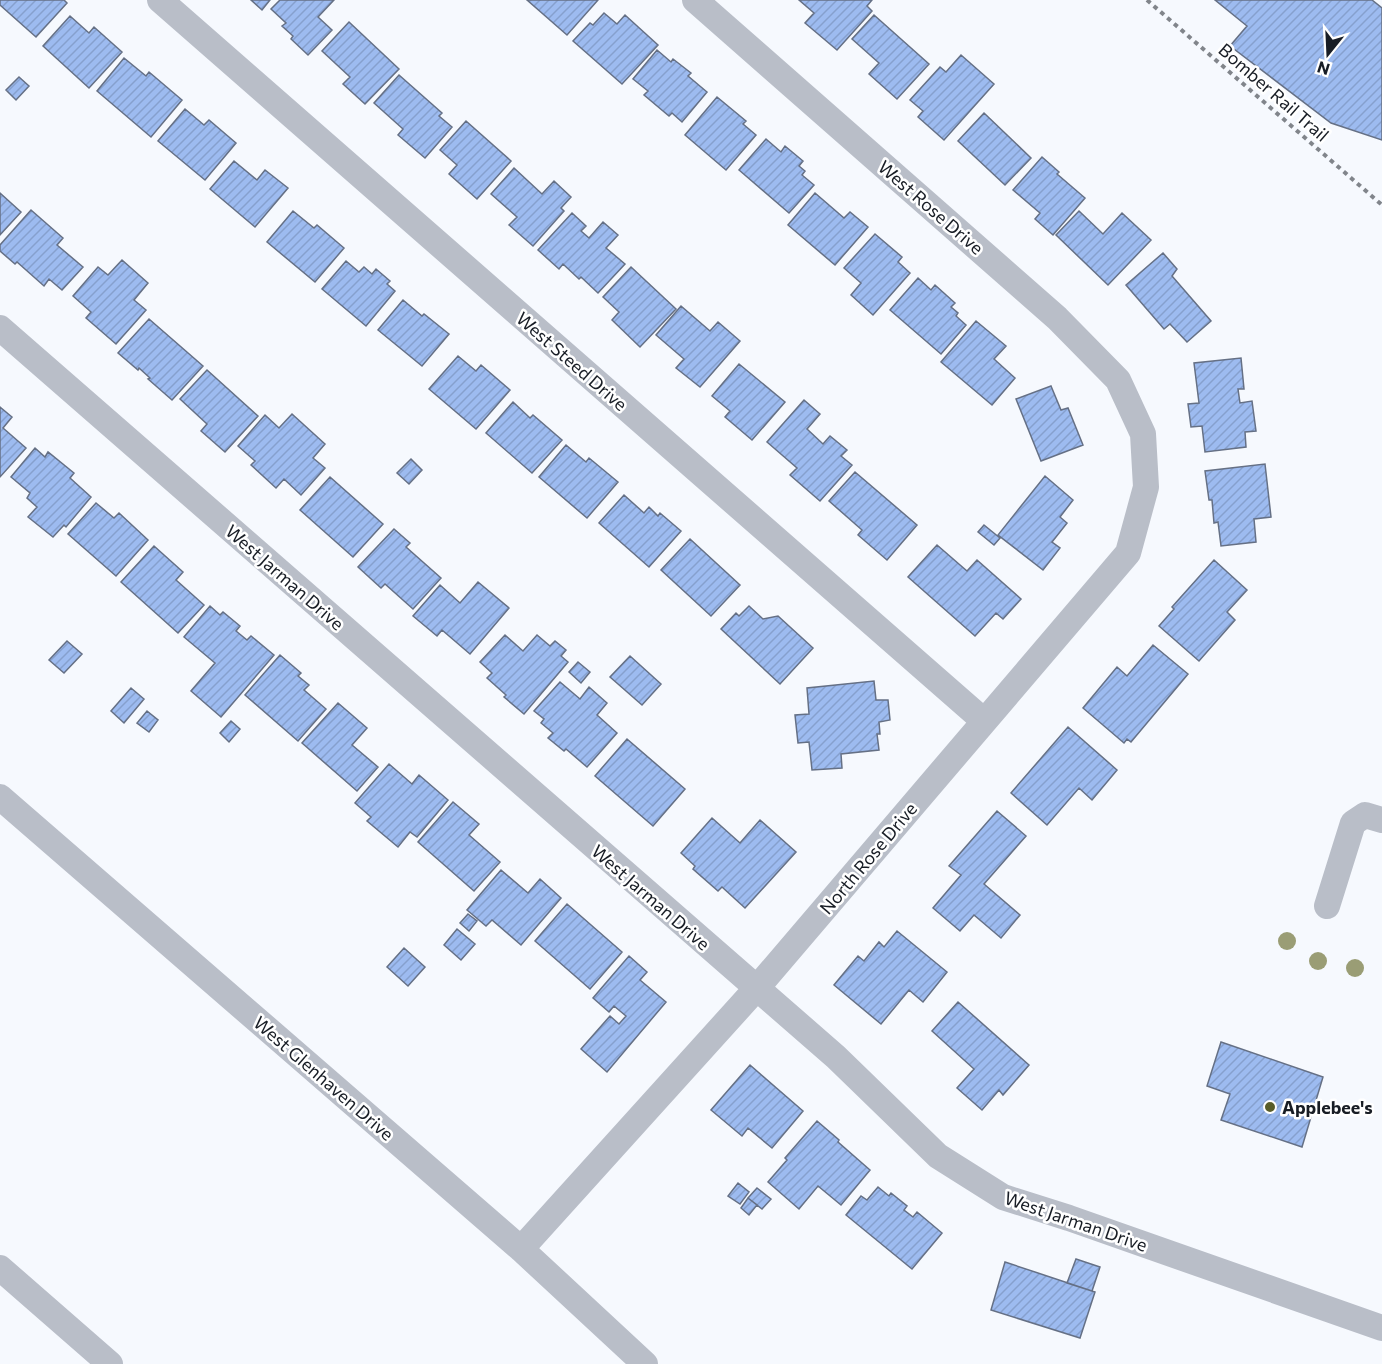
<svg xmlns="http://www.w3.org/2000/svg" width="1382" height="1364" font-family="Commissioner,sans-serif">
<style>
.building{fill:url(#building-hatch);stroke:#657085;stroke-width:1.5}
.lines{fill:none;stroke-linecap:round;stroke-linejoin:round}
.path{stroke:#81858b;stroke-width:4;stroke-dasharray:4.5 4.5;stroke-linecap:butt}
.minor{stroke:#b9bec8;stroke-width:26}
.tree{fill:#9a9d75}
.poi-dot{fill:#595d2a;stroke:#fff;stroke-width:2}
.labels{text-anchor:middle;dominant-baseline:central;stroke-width:5;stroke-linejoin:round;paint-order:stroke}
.street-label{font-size:18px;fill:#181d25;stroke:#fff}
.poi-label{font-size:18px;font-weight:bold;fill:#181d25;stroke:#fff;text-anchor:start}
</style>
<defs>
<pattern id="building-hatch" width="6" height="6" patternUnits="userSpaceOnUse" patternTransform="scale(1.5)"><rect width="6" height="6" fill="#9dbbf0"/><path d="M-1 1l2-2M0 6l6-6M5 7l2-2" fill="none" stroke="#86a0ce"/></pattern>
</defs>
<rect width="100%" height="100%" fill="#f6f9fe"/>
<!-- building -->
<path class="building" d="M 0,0 L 64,0 L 67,3 L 36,37 L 0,5 Z
M 251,0 L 270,0 L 262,10 Z
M 280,0 L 334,0 L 318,17 L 332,30 L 308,55 L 291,39 L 293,36 L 282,26 L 286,23 L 271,9 Z
M 527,0 L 598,0 L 567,35 Z
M 799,0 L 872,0 L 867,6 L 872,11 L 837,50 L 805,23 L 814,13 Z
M 1215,0 L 1372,0 L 1382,8 L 1382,140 L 1331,123 L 1230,46 L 1247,26 Z
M 604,13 L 617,24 L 625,15 L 658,45 L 622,84 L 573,41 L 590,23 L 593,25 Z
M 874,15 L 929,64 L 897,99 L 869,74 L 879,63 L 852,39 Z
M 70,16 L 89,33 L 94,27 L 122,52 L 89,88 L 43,46 Z
M 349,22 L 399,69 L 365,104 L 343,84 L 350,77 L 322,51 Z
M 657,50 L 671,62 L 673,59 L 691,73 L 688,76 L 707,92 L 682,122 L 672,113 L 669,116 L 644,95 L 648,91 L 633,79 Z
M 961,55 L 994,84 L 944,140 L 918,117 L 923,111 L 910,100 L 940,67 L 946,72 Z
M 124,58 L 146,76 L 149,72 L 182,100 L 151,137 L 97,91 Z
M 399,75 L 442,113 L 439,116 L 452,127 L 425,158 L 398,135 L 403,129 L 374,103 Z
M 19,77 L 29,86 L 16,100 L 6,90 Z
M 717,97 L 746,121 L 743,124 L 756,135 L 726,170 L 685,135 Z
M 185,109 L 204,125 L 209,120 L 236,143 L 205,180 L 158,141 Z
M 984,113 L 1031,158 L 1005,185 L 958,141 Z
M 466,121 L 511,161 L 477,199 L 449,174 L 457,165 L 440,150 Z
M 766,139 L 781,152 L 785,146 L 803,161 L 799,166 L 805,171 L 802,175 L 814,185 L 789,213 L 739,170 Z
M 1042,157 L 1059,172 L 1057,174 L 1085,198 L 1053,235 L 1035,219 L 1040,213 L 1013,190 Z
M 234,161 L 257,180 L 265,170 L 288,188 L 255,227 L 210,189 Z
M 514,168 L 542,194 L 554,181 L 571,197 L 561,208 L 564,211 L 533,246 L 509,225 L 517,217 L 491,194 Z
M 0,193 L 21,212 L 0,235 Z
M 815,193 L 844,218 L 850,212 L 868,227 L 835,265 L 788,225 Z
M 31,210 L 63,238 L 57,245 L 83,267 L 62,290 L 49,279 L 44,286 L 17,262 L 15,264 L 0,251 L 0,245 Z
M 293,211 L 314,228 L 317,225 L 344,248 L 315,282 L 267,242 Z
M 1079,211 L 1103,234 L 1122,213 L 1151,240 L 1108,285 L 1056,235 Z
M 572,213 L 586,226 L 581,231 L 589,238 L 603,222 L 618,235 L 606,248 L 625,264 L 598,293 L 581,277 L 579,279 L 563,264 L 559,269 L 538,250 Z
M 875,234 L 902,257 L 898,262 L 910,273 L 873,315 L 851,295 L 861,283 L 844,268 Z
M 1163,253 L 1177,269 L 1172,276 L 1211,321 L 1187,342 L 1170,324 L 1164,329 L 1126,285 Z
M 122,260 L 148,283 L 134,300 L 146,310 L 116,344 L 86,318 L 91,312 L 73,296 L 98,267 L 108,275 Z
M 346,261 L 359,272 L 364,267 L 372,274 L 376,269 L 390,281 L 387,284 L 395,291 L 366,326 L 322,289 Z
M 631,267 L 676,309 L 640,347 L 612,320 L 619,312 L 603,297 Z
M 918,278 L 931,290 L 935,285 L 955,303 L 951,307 L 958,313 L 956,316 L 966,325 L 941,354 L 890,310 Z
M 403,300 L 422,316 L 424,314 L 449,334 L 422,366 L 378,330 Z
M 681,306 L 710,331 L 718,322 L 740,341 L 700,387 L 676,368 L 684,359 L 656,335 Z
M 149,319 L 203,366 L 172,400 L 148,379 L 150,378 L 139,368 L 138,370 L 118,353 Z
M 976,321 L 1006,346 L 994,359 L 1015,378 L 992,405 L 941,362 Z
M 458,356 L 476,371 L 481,365 L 510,390 L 476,429 L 429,389 Z
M 1241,358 L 1244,389 L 1238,389 L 1240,403 L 1252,401 L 1256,431 L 1245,432 L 1246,447 L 1205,452 L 1202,426 L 1191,427 L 1188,404 L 1199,403 L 1194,363 Z
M 739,364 L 785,402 L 752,440 L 725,417 L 730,411 L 712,396 Z
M 207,370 L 258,416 L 225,452 L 201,431 L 207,424 L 180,399 Z
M 1051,386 L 1061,410 L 1068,408 L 1083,445 L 1041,461 L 1016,399 Z
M 804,400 L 820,414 L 807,429 L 823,444 L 830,436 L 847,450 L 841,456 L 852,465 L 820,501 L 790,475 L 797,468 L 767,442 Z
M 513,402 L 530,418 L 533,415 L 562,440 L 532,473 L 486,433 Z
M 0,407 L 12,417 L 3,428 L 26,448 L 0,477 Z
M 292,414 L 325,444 L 313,458 L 325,468 L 301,495 L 284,479 L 276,488 L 251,465 L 255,461 L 238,446 L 265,415 L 279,428 Z
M 566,445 L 586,462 L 589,458 L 618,482 L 587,518 L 539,477 Z
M 35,448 L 45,457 L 48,452 L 74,473 L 70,478 L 91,497 L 66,527 L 64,525 L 53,537 L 28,517 L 37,507 L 27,498 L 30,493 L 11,477 Z
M 411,459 L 422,470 L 409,484 L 397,473 Z
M 1265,464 L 1271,517 L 1254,519 L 1256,542 L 1221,546 L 1218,522 L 1214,523 L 1212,500 L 1209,500 L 1205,471 Z
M 855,472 L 917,525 L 887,560 L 858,535 L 862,530 L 829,501 Z
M 1045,476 L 1073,500 L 1060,517 L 1067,523 L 1052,542 L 1060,548 L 1043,570 L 998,535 Z
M 330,477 L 383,524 L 353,557 L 300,510 Z
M 624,495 L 644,513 L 649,507 L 658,516 L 660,513 L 681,531 L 649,567 L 599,523 Z
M 96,503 L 114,518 L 119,513 L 148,540 L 116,576 L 68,534 Z
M 984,525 L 1000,538 L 994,545 L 978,532 Z
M 394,529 L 410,543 L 406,547 L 441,578 L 413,609 L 385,584 L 381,588 L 358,567 Z
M 690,539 L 740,585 L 711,616 L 661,570 Z
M 937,545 L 967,571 L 977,560 L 1021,599 L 1003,619 L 996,613 L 975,636 L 908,577 Z
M 154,546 L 183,572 L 176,580 L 204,605 L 178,633 L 121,582 Z
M 1214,560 L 1247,590 L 1227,612 L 1235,620 L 1199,661 L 1159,626 L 1174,609 L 1172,607 Z
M 478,582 L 509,608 L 470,654 L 442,630 L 437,636 L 413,616 L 440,585 L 460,603 Z
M 210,606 L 220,615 L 223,612 L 240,626 L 236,631 L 247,640 L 251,636 L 274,655 L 221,717 L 191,691 L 215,663 L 184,637 Z
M 749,606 L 763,619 L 778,616 L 813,648 L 780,684 L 721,629 L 736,613 L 739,616 Z
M 505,635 L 523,651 L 537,635 L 550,646 L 555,641 L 566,650 L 561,656 L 568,662 L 524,714 L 504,697 L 506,695 L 487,678 L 492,673 L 480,662 Z
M 67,641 L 82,654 L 64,673 L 49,660 Z
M 1153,645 L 1188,674 L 1131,742 L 1127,739 L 1124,743 L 1083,708 L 1117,667 L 1127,676 Z
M 280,655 L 301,673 L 298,676 L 309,685 L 304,690 L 326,709 L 298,741 L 245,695 Z
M 630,656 L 661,684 L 642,705 L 610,677 Z
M 578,662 L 590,672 L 581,683 L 569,672 Z
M 874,681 L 876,700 L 888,700 L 890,720 L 879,722 L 880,734 L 877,734 L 879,750 L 841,754 L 842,768 L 812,770 L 809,742 L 798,743 L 795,715 L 809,714 L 807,688 Z
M 560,682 L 580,699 L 589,687 L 607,703 L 597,715 L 617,733 L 587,767 L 566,749 L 564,751 L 548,738 L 553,733 L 541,723 L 544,719 L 534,711 Z
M 131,688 L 144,699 L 124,723 L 111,711 Z
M 338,703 L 367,728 L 352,745 L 378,767 L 357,791 L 302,743 Z
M 147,711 L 158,720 L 149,732 L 137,723 Z
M 231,721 L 240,729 L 229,742 L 220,733 Z
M 1068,727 L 1117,770 L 1092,800 L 1079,788 L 1047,825 L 1011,793 Z
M 627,739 L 685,789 L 653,826 L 595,776 Z
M 389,764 L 412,784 L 419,775 L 448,800 L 417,837 L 410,832 L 398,847 L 367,821 L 371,817 L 355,803 Z
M 453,802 L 479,824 L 469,835 L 500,862 L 474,891 L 418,842 Z
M 997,811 L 1026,836 L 984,884 L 1020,915 L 1001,938 L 974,915 L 960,931 L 933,908 L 961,875 L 949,866 Z
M 712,818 L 740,843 L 760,820 L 796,852 L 745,908 L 722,887 L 718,891 L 693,869 L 695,866 L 681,853 Z
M 501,870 L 528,893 L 540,879 L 561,898 L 521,945 L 492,920 L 486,926 L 467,910 Z
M 567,904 L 622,952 L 590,989 L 535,941 Z
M 468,914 L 477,921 L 469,931 L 460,923 Z
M 457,929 L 475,944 L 461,960 L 444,945 Z
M 897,931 L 947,972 L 923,1002 L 909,990 L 881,1024 L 834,985 L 858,956 L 864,961 L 879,942 L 884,947 Z
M 404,948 L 425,967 L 408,986 L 387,967 Z
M 629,956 L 647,972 L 640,980 L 666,1002 L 607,1072 L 581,1049 L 610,1016 L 619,1024 L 626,1016 L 614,1006 L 609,1012 L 593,998 Z
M 958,1002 L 1029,1065 L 1003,1095 L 999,1090 L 982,1110 L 957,1088 L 974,1069 L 932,1031 Z
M 1221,1042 L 1323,1077 L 1302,1147 L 1221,1120 L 1230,1094 L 1207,1086 Z
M 750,1065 L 803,1111 L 772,1148 L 748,1128 L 742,1136 L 711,1110 Z
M 817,1121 L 839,1140 L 838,1142 L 870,1170 L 841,1205 L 818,1186 L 799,1209 L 768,1182 L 787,1160 L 785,1158 Z
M 738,1183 L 749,1192 L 740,1204 L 728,1196 Z
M 878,1187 L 889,1196 L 891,1193 L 907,1206 L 904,1210 L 913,1217 L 917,1212 L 942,1233 L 912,1269 L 846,1215 L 861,1196 L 867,1200 Z
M 757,1188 L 771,1199 L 762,1209 L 748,1198 Z
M 748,1198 L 757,1205 L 749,1215 L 741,1208 Z
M 1076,1259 L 1100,1267 L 1092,1291 L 1067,1283 Z
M 1005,1262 L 1095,1292 L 1080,1338 L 991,1310 Z"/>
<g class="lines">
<!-- path -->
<path class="path" d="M 1147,0 L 1382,205"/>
<!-- minor -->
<path class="minor" d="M 160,0 L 984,721
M 0,328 L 836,1057 L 938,1156 L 1003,1197 L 1069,1218 L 1382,1328
M 0,797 L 521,1249 L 645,1364
M 1327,906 L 1353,823 L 1365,815 L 1382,820
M 521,1249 L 756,989 L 1128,553 L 1146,487 L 1143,434 L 1118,380 L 1057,318 L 695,0
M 0,1268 L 110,1364"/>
</g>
<!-- trees -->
<g class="tree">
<circle cx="1287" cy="941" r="9"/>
<circle cx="1318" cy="961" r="9"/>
<circle cx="1355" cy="968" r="9"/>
</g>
<!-- markers -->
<circle class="poi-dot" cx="1270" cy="1107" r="6"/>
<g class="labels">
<!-- street labels -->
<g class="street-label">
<text transform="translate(1274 92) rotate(41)">Bomber Rail Trail</text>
<text transform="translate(931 207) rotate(41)">West Rose Drive</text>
<text transform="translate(572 361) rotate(41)">West Steed Drive</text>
<text transform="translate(285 577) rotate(41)">West Jarman Drive</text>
<text transform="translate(868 858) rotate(-50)">North Rose Drive</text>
<text transform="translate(651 897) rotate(41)">West Jarman Drive</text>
<text transform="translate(324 1078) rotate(41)">West Glenhaven Drive</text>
<text transform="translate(1076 1221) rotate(19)">West Jarman Drive</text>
</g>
<!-- poi labels -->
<g class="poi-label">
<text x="1282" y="1107">Applebee's</text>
</g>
</g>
<!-- north arrow -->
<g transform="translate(1328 54) rotate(198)" stroke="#ffffff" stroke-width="4.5" paint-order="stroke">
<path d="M0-4.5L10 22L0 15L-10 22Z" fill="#181d25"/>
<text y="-9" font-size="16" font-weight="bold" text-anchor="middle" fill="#181d25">N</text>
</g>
</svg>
